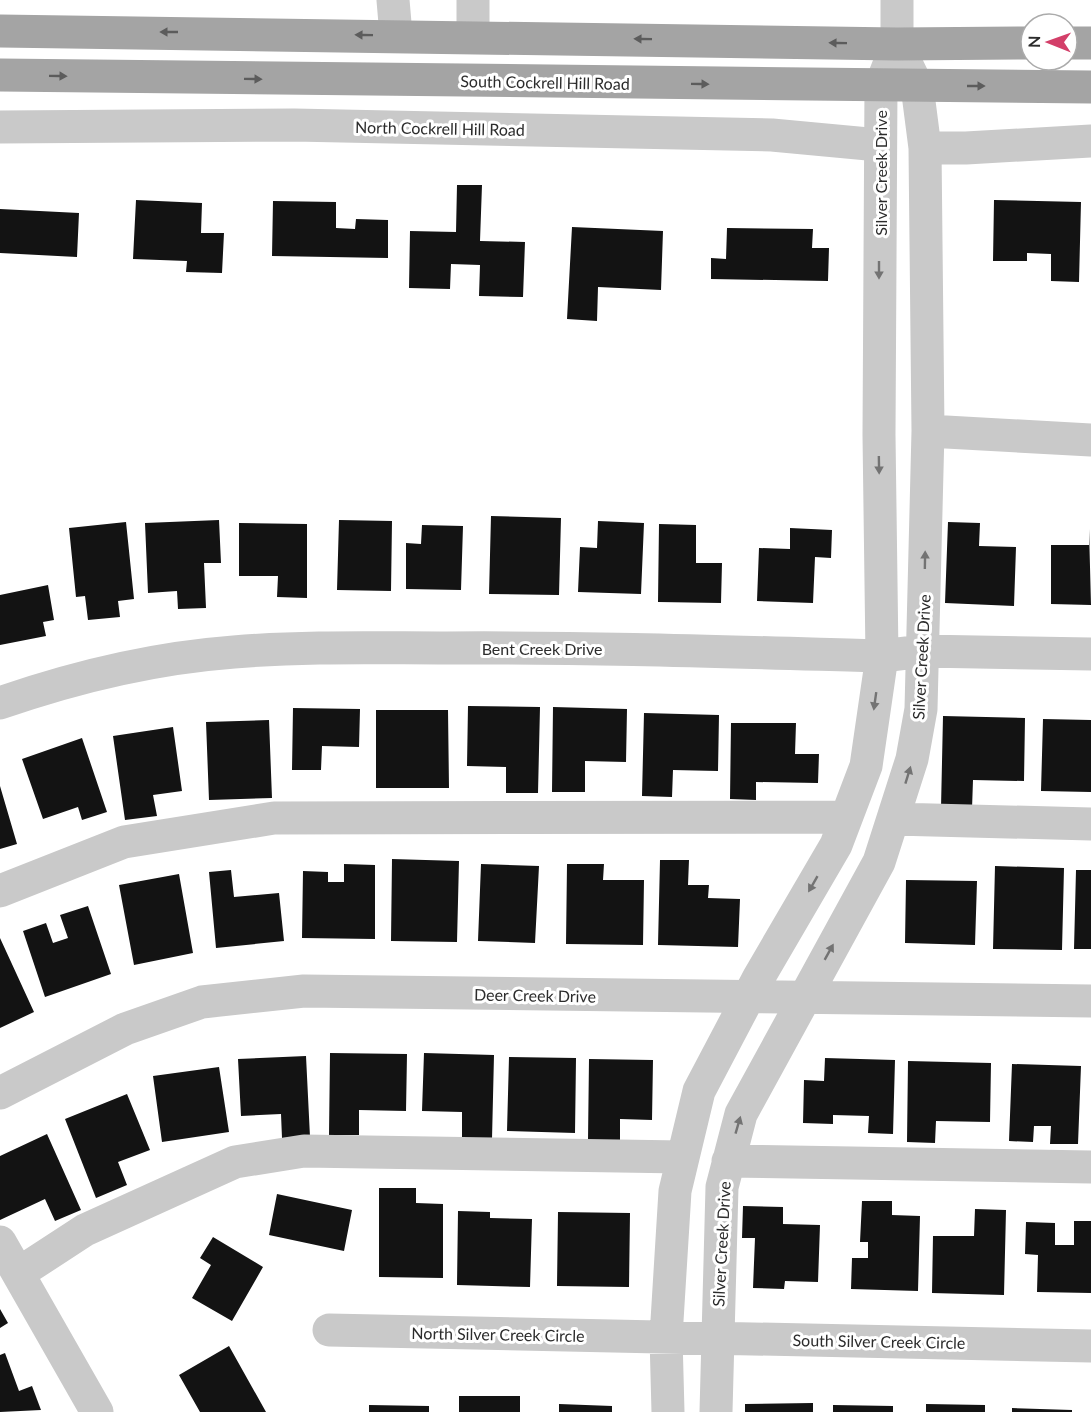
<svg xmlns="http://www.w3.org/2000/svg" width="1091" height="1412" font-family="Lato,sans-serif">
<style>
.building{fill:#131313}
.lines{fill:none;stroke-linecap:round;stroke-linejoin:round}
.minor{stroke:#c9c9c9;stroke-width:33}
.major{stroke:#a4a4a4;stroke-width:33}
.oneway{fill:#5c5c5c}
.oneway2{fill:#737373}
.labels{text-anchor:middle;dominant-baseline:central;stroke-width:6;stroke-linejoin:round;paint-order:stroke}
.street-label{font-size:16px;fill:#2c2c2c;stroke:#fff}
</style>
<rect width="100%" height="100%" fill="#fff"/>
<!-- building -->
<path class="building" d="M 457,185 L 482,185 L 480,241 L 525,242 L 523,297 L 479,296 L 480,265 L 451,264 L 450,289 L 409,288 L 410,231 L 456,232 Z
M 136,200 L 202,203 L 201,233 L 224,233 L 222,273 L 186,272 L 187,261 L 133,259 Z
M 994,200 L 1081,202 L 1079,282 L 1051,281 L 1051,254 L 1027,253 L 1027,261 L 993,261 Z
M 273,201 L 336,202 L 336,228 L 355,229 L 356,219 L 388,220 L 388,258 L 272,256 Z
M 0,209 L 79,213 L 77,257 L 0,253 Z
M 572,227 L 663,231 L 661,290 L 598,287 L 597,321 L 567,319 Z
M 727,228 L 813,229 L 812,248 L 829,248 L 828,281 L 711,279 L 711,258 L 726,259 Z
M 491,516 L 561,518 L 559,595 L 489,594 Z
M 219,520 L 221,563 L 204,563 L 206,608 L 178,609 L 177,591 L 148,593 L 145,523 Z
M 339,520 L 392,521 L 391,591 L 337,590 Z
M 598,521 L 644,523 L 641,594 L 578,592 L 580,547 L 597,548 Z
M 126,522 L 134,599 L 118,601 L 120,617 L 88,620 L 85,596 L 76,597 L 69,528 Z
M 948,522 L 980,523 L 979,546 L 1016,547 L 1014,606 L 945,603 Z
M 239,523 L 307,524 L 307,598 L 277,597 L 278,576 L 239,576 Z
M 659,524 L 696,525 L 696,563 L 722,563 L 721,603 L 658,602 Z
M 422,525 L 463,526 L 461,590 L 406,589 L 406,543 L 421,544 Z
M 790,528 L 832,530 L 831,558 L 815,557 L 813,603 L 757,601 L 759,548 L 790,549 Z
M 1089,529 L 1091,605 L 1051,604 L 1051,545 L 1089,545 Z
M 48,585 L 54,620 L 43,622 L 46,636 L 0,645 L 0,595 Z
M 468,706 L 540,707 L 538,793 L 506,793 L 506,767 L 467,766 Z
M 553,707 L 627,709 L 626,762 L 585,761 L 585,792 L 552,792 Z
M 293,708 L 360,709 L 359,747 L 322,746 L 321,770 L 292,770 Z
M 376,710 L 448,710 L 449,788 L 376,788 Z
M 644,713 L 719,715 L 718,771 L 673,770 L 672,797 L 642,796 Z
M 943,716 L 1025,718 L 1024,781 L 973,780 L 972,809 L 941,808 Z
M 1043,719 L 1091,720 L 1091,792 L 1041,791 Z
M 269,720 L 272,798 L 209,800 L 206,722 Z
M 731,723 L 796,723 L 795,754 L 819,754 L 818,783 L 756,782 L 756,800 L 730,799 Z
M 173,727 L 182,791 L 153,795 L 157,816 L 125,820 L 113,736 Z
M 82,738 L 107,812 L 82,820 L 78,807 L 43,819 L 22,759 Z
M 0,786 L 17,844 L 0,849 Z
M 392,859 L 459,861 L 457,942 L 391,941 Z
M 660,860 L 689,860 L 688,885 L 709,885 L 708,898 L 740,899 L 738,947 L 658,945 Z
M 344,864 L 375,865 L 375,939 L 302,938 L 303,871 L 328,872 L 328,882 L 344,882 Z
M 481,864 L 539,866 L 535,943 L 478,941 Z
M 567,864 L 604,864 L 603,880 L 644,880 L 643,945 L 566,944 Z
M 995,866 L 1064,868 L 1062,950 L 993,949 Z
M 231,870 L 234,897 L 279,893 L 284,941 L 216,948 L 209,872 Z
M 1076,870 L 1091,870 L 1091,949 L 1074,949 Z
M 179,874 L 193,953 L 134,965 L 119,885 Z
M 906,880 L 977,881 L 975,945 L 905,943 Z
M 88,906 L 111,974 L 45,997 L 23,931 L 46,923 L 53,943 L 68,938 L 60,915 Z
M 0,938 L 34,1012 L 0,1028 Z
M 330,1053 L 407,1054 L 406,1111 L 359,1110 L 359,1135 L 329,1135 Z
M 424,1053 L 494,1055 L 492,1139 L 462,1138 L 462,1112 L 422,1111 Z
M 306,1056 L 310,1137 L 282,1138 L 281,1114 L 241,1116 L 238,1059 Z
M 509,1057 L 576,1058 L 575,1133 L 507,1131 Z
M 825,1058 L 895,1060 L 893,1134 L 868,1133 L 869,1116 L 833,1115 L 833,1124 L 803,1123 L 804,1080 L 824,1081 Z
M 589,1059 L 653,1060 L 652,1120 L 620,1119 L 620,1140 L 588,1140 Z
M 908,1061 L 991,1063 L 990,1122 L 936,1121 L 935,1143 L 907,1142 Z
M 1012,1064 L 1081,1066 L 1078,1144 L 1050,1144 L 1051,1126 L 1034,1126 L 1033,1142 L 1009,1141 Z
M 219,1067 L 229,1132 L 162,1142 L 153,1076 Z
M 127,1094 L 150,1150 L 118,1162 L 127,1185 L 96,1198 L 65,1119 Z
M 47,1134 L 81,1210 L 55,1221 L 45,1199 L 0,1220 L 0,1156 Z
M 379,1188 L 416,1188 L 416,1203 L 443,1204 L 443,1278 L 379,1277 Z
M 277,1194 L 352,1210 L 344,1251 L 269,1235 Z
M 862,1201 L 892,1201 L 892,1215 L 920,1216 L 918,1291 L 851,1289 L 852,1258 L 868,1258 L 868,1242 L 860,1242 Z
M 743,1206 L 783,1207 L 783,1224 L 820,1225 L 818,1282 L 785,1281 L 784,1289 L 753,1288 L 755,1238 L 742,1238 Z
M 975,1209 L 1006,1210 L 1004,1295 L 932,1293 L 933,1236 L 974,1236 Z
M 458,1211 L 490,1212 L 490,1218 L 532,1219 L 530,1287 L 457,1285 Z
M 558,1212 L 630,1213 L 629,1287 L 557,1286 Z
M 1074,1221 L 1091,1221 L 1091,1293 L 1037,1292 L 1038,1255 L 1025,1254 L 1026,1222 L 1055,1223 L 1055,1245 L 1074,1245 Z
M 213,1237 L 263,1267 L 232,1321 L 192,1298 L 211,1265 L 200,1258 Z
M 0,1309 L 8,1323 L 0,1328 Z
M 229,1346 L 266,1412 L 200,1412 L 179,1375 Z
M 5,1353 L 19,1391 L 32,1386 L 41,1410 L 0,1412 L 0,1355 Z
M 459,1396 L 520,1396 L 520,1412 L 459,1412 Z
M 813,1403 L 813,1412 L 745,1412 L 745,1404 Z
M 559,1404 L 612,1406 L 612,1412 L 559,1412 Z
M 926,1404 L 985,1405 L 985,1412 L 926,1412 Z
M 369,1405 L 429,1406 L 429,1412 L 369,1412 Z
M 833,1405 L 893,1406 L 893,1412 L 833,1412 Z
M 1012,1408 L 1072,1410 L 1072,1412 L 1012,1412 Z"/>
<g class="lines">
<!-- minor -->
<path class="minor" d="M 393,0 L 396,35
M 473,0 L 473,36
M 0,127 L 294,125 L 772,135 L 879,145
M 925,148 L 966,148 L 1091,141
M 928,431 L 1091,440
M 0,703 C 75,677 154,658 234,652 C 305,646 376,648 447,648 C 592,647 737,652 882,656 L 923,651 L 1091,654
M 894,819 L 1091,824
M 0,891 L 124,842 L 274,818 L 846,817
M 0,1093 L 125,1029 L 202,1002 L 304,991 L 1091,1001
M 728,1161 L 1091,1167
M 0,1242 L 97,1412
M 19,1273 L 85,1230 L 235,1162 L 304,1151 L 682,1157
M 329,1330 L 1091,1346
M 668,1412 L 666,1337 L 675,1191 L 699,1091 L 759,977 L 836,845 L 866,766 L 882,656 L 879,435 L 881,85 L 897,44 L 897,0
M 716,1412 L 722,1187 L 741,1114 L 879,862 L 912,759 L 921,709 L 928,431 L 925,148 L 917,86 L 904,59"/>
<!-- major -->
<path class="major" d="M 0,31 L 897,44 L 1031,43
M 1067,43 L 1091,43
M 0,75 L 1091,87"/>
</g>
<!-- one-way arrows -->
<defs><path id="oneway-solid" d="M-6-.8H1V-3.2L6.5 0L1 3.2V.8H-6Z" transform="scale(1.5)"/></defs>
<g class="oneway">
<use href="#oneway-solid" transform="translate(169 32) rotate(-180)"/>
<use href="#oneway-solid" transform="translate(364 35) rotate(-179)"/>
<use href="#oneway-solid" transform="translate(643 39) rotate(-179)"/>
<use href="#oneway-solid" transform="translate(838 43) rotate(-179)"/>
<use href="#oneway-solid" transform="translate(58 76) rotate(1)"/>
<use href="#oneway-solid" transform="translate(253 79) rotate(1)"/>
<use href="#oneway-solid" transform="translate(700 84) rotate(1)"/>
<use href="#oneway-solid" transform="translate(976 86)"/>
</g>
<g class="oneway2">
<use href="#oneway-solid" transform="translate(879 270) rotate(90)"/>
<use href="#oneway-solid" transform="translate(879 465) rotate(89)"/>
<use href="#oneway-solid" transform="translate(925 560) rotate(-89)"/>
<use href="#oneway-solid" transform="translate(875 701) rotate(98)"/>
<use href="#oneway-solid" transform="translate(908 775) rotate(-73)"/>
<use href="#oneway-solid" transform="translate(813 884) rotate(120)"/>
<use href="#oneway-solid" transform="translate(829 952) rotate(-61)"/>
<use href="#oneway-solid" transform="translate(738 1125) rotate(-74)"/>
</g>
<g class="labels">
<!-- street labels -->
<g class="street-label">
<text transform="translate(545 82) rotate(1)">South Cockrell Hill Road</text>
<text transform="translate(440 128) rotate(1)">North Cockrell Hill Road</text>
<text transform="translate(880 173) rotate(-90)">Silver Creek Drive</text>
<text x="542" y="648">Bent Creek Drive</text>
<text transform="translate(921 657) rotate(-87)">Silver Creek Drive</text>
<text transform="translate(535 995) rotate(1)">Deer Creek Drive</text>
<text transform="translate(721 1244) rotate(-87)">Silver Creek Drive</text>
<text transform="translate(498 1334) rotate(1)">North Silver Creek Circle</text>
<text transform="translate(879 1341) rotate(1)">South Silver Creek Circle</text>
</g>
</g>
<!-- north arrow -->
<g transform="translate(1049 42) rotate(271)"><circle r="28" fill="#ffffff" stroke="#ababab" stroke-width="1.5"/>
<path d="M0-4.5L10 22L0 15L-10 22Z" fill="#d33f69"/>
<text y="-9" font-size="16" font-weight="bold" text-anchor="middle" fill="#2c2c2c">N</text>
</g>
</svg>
